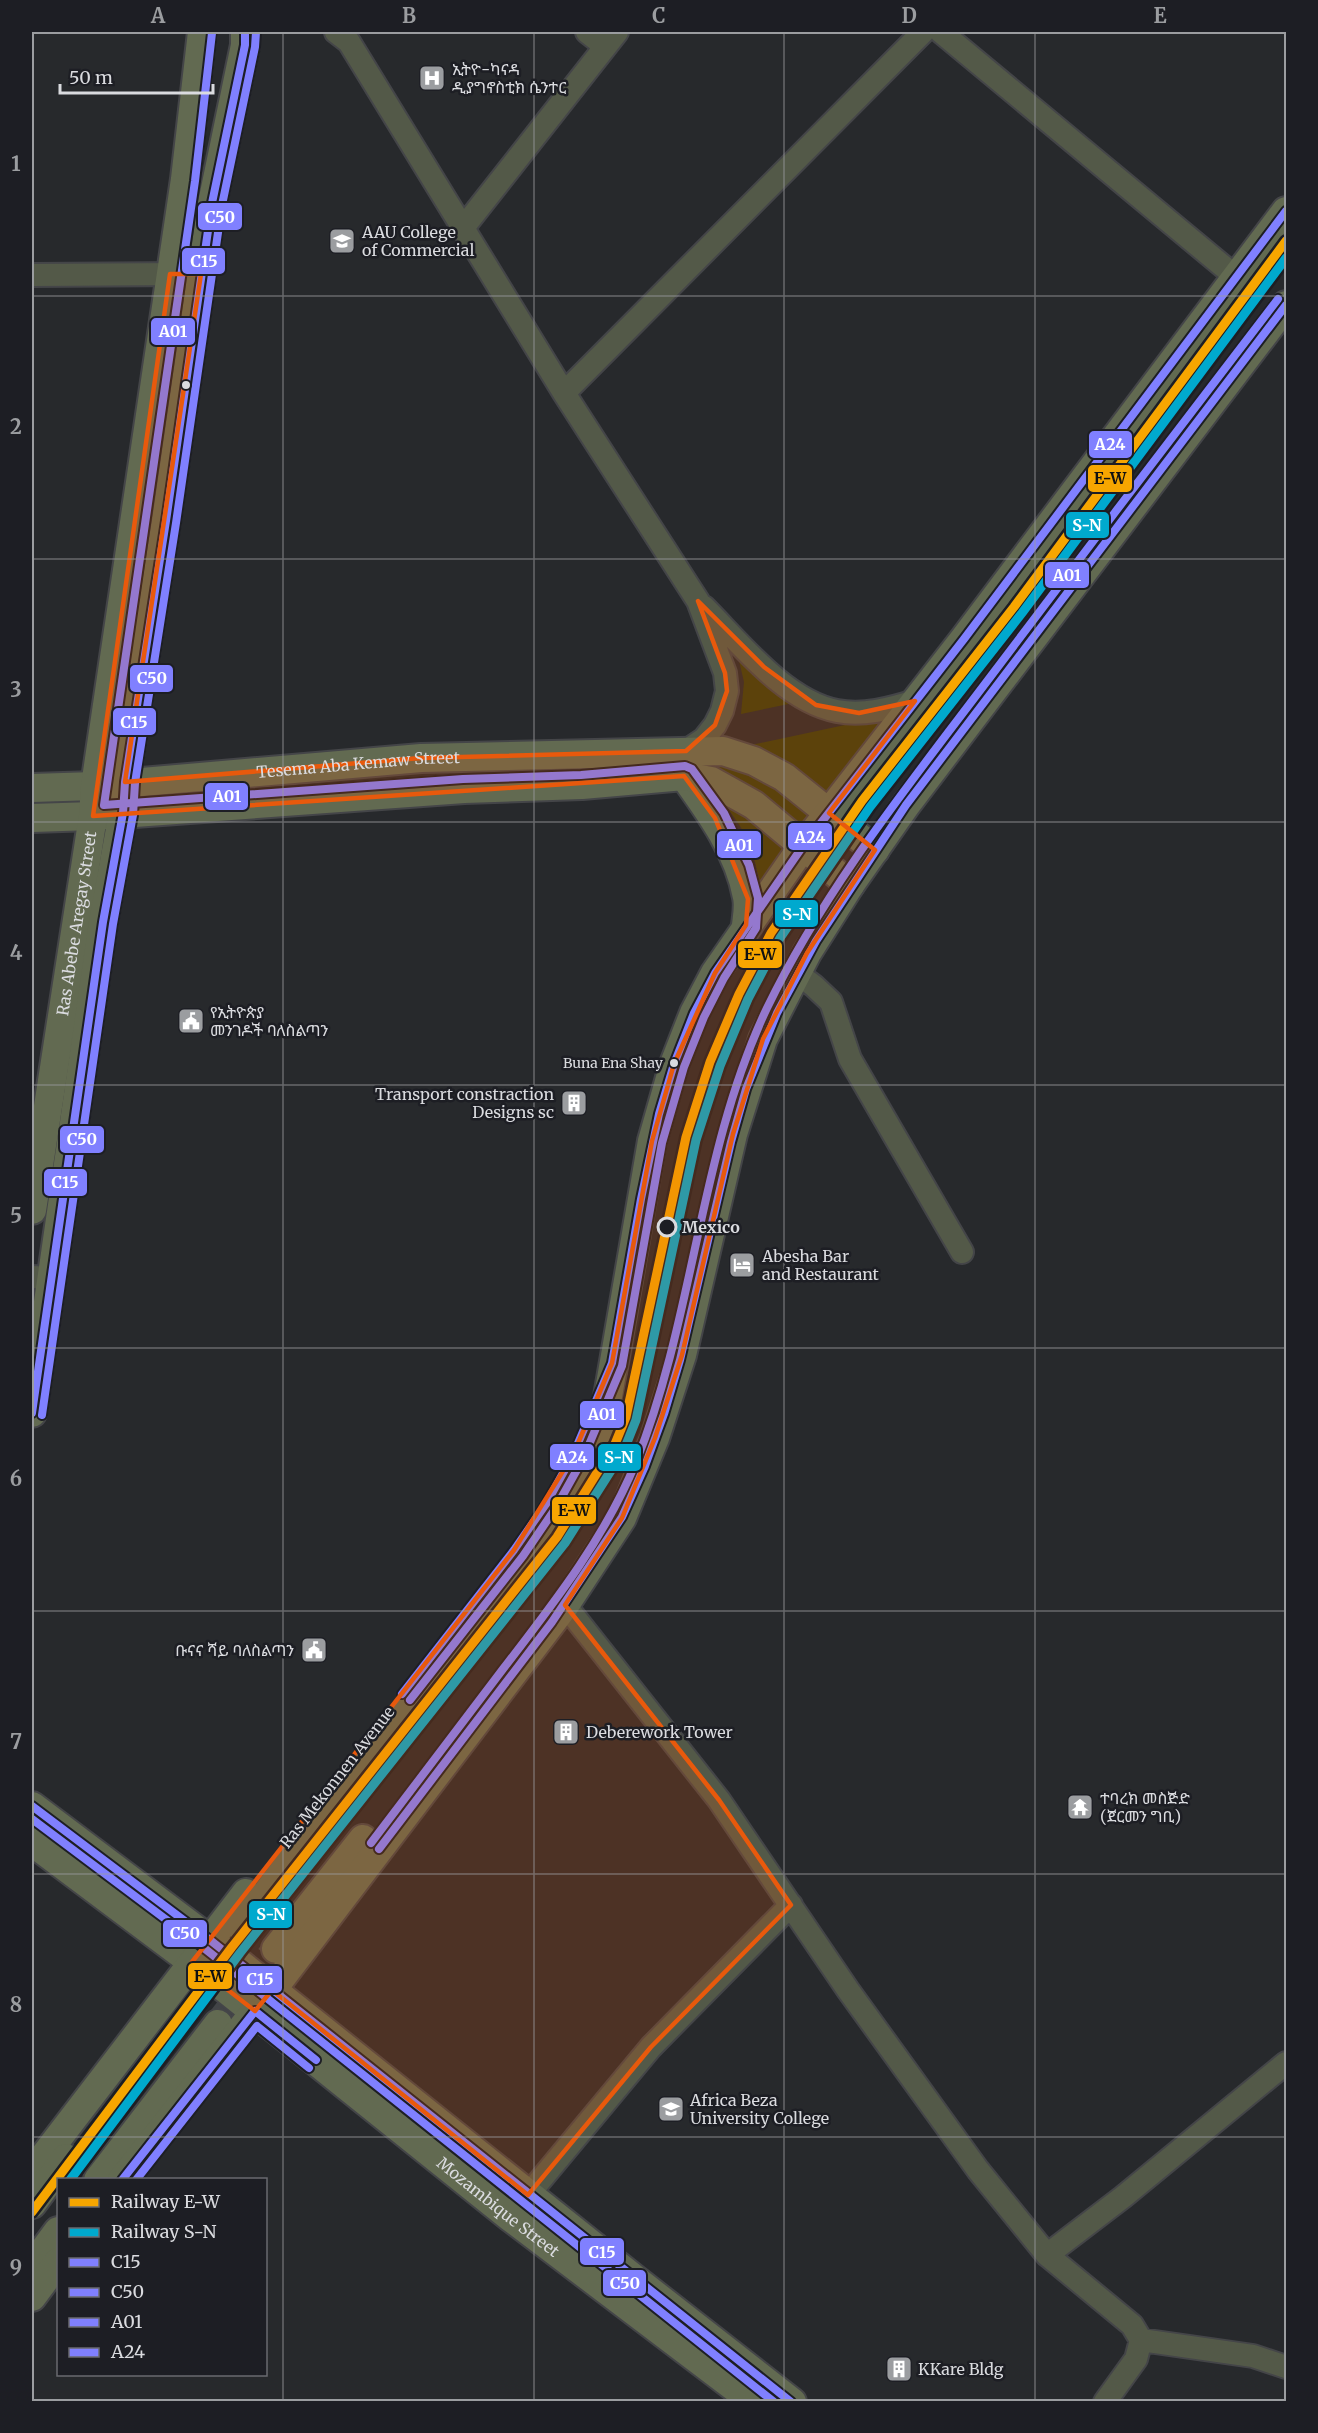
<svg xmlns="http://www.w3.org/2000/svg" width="1318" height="2433" font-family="Merriweather,'Noto Sans Ethiopic',serif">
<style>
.green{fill:#3a3d0c}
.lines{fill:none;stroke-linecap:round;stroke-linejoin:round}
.major-tunnel{stroke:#424447;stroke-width:28;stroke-dasharray:28 14;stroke-linecap:butt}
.minor-casing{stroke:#444548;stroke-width:26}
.major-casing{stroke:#444548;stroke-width:32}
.minor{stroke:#535948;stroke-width:22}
.major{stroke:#626a51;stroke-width:28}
.bus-1-casing{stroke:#1d1e24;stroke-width:12}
.bus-2-casing{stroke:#1d1e24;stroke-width:12}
.bus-3-casing{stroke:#1d1e24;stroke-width:12}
.bus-4-casing{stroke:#1d1e24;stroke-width:12}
.bus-1{stroke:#8080ff;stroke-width:8}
.bus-2{stroke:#8080ff;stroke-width:8}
.bus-3{stroke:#8080ff;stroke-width:8}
.bus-4{stroke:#8080ff;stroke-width:8}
.rail-1-casing{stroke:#1d1e24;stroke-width:14}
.rail-2-casing{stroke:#1d1e24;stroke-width:14}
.rail-1{stroke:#f7a600;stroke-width:9}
.rail-2{stroke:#00a9ce;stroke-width:9}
.marked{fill:#e8590c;fill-opacity:0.2;stroke:#e8590c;stroke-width:4.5;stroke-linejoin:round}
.grid{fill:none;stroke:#9b9da0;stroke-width:1.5;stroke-opacity:0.55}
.bus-dot{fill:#dadbdf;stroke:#1d1e24;stroke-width:2}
.stop-dot{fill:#1d1e24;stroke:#dadbdf;stroke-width:3}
.labels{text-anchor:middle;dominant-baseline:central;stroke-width:5;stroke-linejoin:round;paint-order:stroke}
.bus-label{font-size:14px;fill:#dadbdf;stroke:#1d1e24;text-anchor:end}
.poi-label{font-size:16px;fill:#dadbdf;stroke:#1d1e24;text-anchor:start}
.street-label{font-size:16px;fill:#dadbdf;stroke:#1d1e24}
.stop-label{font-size:16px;font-weight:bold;fill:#dadbdf;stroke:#1d1e24;text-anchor:start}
.line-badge{stroke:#1d1e24;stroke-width:2}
.badge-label{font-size:16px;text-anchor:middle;font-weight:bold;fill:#fff}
.pale-badge-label{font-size:16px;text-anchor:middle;font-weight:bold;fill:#111}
.neatline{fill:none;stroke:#9b9da0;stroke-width:2}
.grid-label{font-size:20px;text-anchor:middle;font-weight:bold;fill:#9b9da0}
</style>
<rect width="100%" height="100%" fill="#27292c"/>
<!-- green -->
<path class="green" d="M 737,652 L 803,701 L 741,714 L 744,682 Z
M 887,716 L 826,800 L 737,748 Z
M 699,760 L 734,761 L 774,780 L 813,815 L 801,829 L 764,796 L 737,778 Z
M 713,791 L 794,852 L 760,894 C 756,846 744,827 713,791 Z"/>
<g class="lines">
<!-- major-tunnel -->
<path class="major-tunnel" d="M 186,1998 L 241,1927
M 218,2024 L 276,1949"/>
<defs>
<path id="minor" d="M 336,32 L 349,42 L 564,393 L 698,601 L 725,673 L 727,691 L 722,711 L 715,725 L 704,739 L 686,751
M 587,32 L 605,46
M 941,32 L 1236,277
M 463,228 L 617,32
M 32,275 L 186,274
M 564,393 L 923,32
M 704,607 C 740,643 785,701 837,711 C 863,716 890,709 915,701
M 798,974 L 814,986 L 831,1002 L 850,1059 L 962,1252
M 32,1277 L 52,1278
M 565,1605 L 719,1800 L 848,1990 L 978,2170 L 1047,2255 L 1132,2325 L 1141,2340 L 1136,2359 L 1105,2402
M 528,2195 L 651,2047 L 791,1905
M 1047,2255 L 1123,2197 L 1286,2063
M 1141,2340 L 1253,2356 L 1286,2367"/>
<g id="major">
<path d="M 684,767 L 684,776 C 710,812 739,852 747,897 C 749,906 747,916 746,925"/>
<path id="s1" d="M 32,788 L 95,786 L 421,758 L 723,751 L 754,761 L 784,777 L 875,850"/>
<path d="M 32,818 L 93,816 L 464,789 L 582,785 L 684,776 L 711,781 L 754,805 L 850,885"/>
<path id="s2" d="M 32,1210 L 93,816 L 95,786 L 185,179 L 202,32"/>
<path d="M 32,1413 L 103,922 L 123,813 L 125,782 L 166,521 L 212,203 L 245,45 L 245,32"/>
<path d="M 32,1806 L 210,1940 L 636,2280 L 792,2402"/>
<path id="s3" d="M 32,1842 L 192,1962 L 510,2217 L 754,2402"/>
<path d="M 241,1927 L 358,1773 L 525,1562 L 562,1507 L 593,1447 L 606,1408 L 652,1141 L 674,1064 L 694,1013 L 715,973 L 803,846 L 964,639 L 1286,211"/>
<path d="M 276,1949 L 363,1839"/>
<path d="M 32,2172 L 246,1893"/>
<path d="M 98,2180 L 218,2024"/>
<path d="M 122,2180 L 272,1990 L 565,1605 L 622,1518 L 655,1438 L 682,1355 L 733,1134 L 763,1039 L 807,953 L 850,885 L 906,805 L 1286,305"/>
<path d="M 32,2204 L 66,2158"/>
<path d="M 32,2266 L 58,2231"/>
<path d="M 32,2297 L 58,2262"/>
</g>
</defs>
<!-- minor casing -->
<use href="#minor" class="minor-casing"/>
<!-- major casing -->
<use href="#major" class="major-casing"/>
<!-- minor -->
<use href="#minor" class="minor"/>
<!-- major -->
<use href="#major" class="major"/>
<defs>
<path id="bus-1" d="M 32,1413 L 103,922 L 123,813 L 125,782 L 166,521 L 212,203 L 245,45 L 245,32
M 32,1806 L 210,1940 L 791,2402
M 122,2180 L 255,2011 L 316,2060"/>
<path id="bus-2" d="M 42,1415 L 113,924 L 133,815 L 135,783 L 176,523 L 222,205 L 255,47 L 256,32
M 32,1819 L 204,1948 L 774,2402
M 136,2180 L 257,2026 L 309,2068"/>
<path id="bus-3" d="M 212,33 L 195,181 L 104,805 L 463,779 L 581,775 L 685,766 L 692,769 L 724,813 L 749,865 L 758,898 L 756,928 L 724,978 L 704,1017 L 684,1067 L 662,1143 L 622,1366 L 583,1459 L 555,1509 L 523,1556 L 410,1700
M 371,1843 C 415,1785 459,1727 503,1669 C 553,1604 605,1538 636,1462 C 695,1316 699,1151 767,1008 C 825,888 911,782 991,676 C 1086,550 1182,424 1278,299"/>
<path id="bus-4" d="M 402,1694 L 514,1550 L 546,1504 L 573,1455 L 612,1363 L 641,1199 L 659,1114 L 674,1064 L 694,1013 L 715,973 L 803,846 L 964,639 L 1286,211
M 379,1849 L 552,1622 L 622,1517 L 645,1466 L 664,1414 L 680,1360 L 731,1142 L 746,1089 L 777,1013 L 816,941 L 906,805 L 1286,305"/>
</defs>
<!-- bus-1 casing -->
<use href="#bus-1" class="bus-1-casing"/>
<!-- bus-2 casing -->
<use href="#bus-2" class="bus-2-casing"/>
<!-- bus-3 casing -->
<use href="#bus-3" class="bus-3-casing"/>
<!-- bus-4 casing -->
<use href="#bus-4" class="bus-4-casing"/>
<!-- bus-1 -->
<use href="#bus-1" class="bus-1"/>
<!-- bus-2 -->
<use href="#bus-2" class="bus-2"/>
<!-- bus-3 -->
<use href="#bus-3" class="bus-3"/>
<!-- bus-4 -->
<use href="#bus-4" class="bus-4"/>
<defs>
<path id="rail-1" d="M 32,2212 L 232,1947 L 557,1537 L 615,1444 L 626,1417 L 686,1137 L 710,1062 L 739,994 L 771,933 L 862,801 L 1014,607 L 1286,241"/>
<path id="rail-2" d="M 70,2180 L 240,1953 L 565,1543 L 624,1450 L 636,1420 L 696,1140 L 720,1066 L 748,999 L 780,938 L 870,807 L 1022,613 L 1286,258"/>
</defs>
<!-- rail-1 casing -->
<use href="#rail-1" class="rail-1-casing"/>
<!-- rail-2 casing -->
<use href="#rail-2" class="rail-2-casing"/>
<!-- rail-1 -->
<use href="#rail-1" class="rail-1"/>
<!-- rail-2 -->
<use href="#rail-2" class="rail-2"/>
</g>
<!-- marked area -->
<path class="marked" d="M 170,274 L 201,274 L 125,782 L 421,758 L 686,751 L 715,725 L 727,691 L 725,673 L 698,601 L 764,667 L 816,705 L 859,713 L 915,701 L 829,813 L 875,850 L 807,953 L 763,1039 L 733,1134 L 682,1355 L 655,1438 L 622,1518 L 565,1605 L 719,1800 L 791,1905 L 651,2047 L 528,2195 L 272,1990 L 255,2011 L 192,1962 L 514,1550 L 573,1455 L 612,1363 L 652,1141 L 674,1064 L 715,973 L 746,925 L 748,899 L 715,818 L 684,776 L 93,816 Z"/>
<!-- grid -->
<path class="grid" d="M 283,32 L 283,2402M 534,32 L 534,2402M 784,32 L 784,2402M 1035,32 L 1035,2402M 32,296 L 1286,296M 32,559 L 1286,559M 32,822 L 1286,822M 32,1085 L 1286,1085M 32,1348 L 1286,1348M 32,1611 L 1286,1611M 32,1874 L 1286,1874M 32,2137 L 1286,2137"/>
<!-- icons -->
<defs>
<symbol id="hospital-square" viewBox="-11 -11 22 22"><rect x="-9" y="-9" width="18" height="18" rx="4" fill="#9b9da0" stroke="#1d1e24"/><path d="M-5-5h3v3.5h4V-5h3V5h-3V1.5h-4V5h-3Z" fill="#fff"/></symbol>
<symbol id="university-square" viewBox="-11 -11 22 22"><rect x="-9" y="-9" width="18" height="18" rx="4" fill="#9b9da0" stroke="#1d1e24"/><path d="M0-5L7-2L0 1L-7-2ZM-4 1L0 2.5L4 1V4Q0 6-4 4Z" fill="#fff"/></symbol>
<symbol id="civic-square" viewBox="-11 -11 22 22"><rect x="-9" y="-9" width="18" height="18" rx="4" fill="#9b9da0" stroke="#1d1e24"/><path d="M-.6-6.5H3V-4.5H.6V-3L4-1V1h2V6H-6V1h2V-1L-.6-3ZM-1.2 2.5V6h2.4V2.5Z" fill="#fff"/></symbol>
<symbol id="building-square" viewBox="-11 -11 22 22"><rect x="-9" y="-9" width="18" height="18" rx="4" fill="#9b9da0" stroke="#1d1e24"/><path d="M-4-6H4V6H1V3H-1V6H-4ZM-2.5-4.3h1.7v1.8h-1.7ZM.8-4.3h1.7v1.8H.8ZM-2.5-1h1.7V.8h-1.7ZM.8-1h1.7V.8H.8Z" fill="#fff"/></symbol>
<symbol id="hotel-square" viewBox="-11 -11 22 22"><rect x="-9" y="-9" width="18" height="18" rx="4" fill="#9b9da0" stroke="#1d1e24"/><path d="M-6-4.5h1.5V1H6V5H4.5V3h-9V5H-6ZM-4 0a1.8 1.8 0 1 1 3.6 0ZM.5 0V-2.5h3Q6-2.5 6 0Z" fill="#fff"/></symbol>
<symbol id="temple-square" viewBox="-11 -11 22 22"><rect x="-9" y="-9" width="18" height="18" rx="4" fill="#9b9da0" stroke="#1d1e24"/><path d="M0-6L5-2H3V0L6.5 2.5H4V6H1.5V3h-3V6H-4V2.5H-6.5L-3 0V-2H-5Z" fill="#fff"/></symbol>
</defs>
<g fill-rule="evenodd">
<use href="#hospital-square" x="417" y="63" width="30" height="30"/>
<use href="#university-square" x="327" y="226" width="30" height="30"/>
<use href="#civic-square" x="176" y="1006" width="30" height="30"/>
<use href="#building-square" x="559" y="1088" width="30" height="30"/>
<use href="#hotel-square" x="727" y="1250" width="30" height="30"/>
<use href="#civic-square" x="299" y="1635" width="30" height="30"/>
<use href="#building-square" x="551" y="1717" width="30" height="30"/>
<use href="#temple-square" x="1065" y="1792" width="30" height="30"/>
<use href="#university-square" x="656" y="2094" width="30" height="30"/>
<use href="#building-square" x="884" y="2354" width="30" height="30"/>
</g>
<!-- markers -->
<g class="bus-dot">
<circle cx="186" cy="385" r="5"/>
<circle cx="674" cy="1063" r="5"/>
</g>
<circle class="stop-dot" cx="667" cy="1227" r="9"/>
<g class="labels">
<!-- bus labels -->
<g class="bus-label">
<text x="663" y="1063">Buna Ena Shay</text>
</g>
<!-- poi labels -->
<g class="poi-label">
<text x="452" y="69">ኢትዮ-ካናዳ<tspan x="452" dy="18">ዲያግኖስቲክ ሴንተር</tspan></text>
<text x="362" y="232">AAU College<tspan x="362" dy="18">of Commercial</tspan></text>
<text x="210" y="1012">የኢትዮጵያ<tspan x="210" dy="18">መንገዶች ባለስልጣን</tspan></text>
<text x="554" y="1094" text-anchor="end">Transport constraction<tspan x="554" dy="18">Designs sc</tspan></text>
<text x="762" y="1256">Abesha Bar<tspan x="762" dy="18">and Restaurant</tspan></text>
<text x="294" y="1650" text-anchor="end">ቡናና ሻይ ባለስልጣን</text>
<text x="586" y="1732">Deberework Tower</text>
<text x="1100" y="1798">ተባረክ መስጅድ<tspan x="1100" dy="18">(ጀርመን ግቢ)</tspan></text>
<text x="690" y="2100">Africa Beza<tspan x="690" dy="18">University College</tspan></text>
<text x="918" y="2369">KKare Bldg</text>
</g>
<!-- street labels -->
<g class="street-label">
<text stroke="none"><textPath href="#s1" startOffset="327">Tesema Aba Kemaw Street</textPath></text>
<text stroke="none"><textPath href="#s2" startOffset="290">Ras Abebe Aregay Street</textPath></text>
<text transform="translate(337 1777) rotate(-52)">Ras Mekonnen Avenue</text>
<text stroke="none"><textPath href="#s3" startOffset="592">Mozambique Street</textPath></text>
</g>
<!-- stop labels -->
<g class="stop-label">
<text x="682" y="1227">Mexico</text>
</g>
</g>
<g class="line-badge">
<rect x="197" y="202" width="46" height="29" rx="6" fill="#8080ff"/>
<rect x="181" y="247" width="45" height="28" rx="6" fill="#8080ff"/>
<rect x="150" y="317" width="46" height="29" rx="6" fill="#8080ff"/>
<rect x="1088" y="430" width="45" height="29" rx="6" fill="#8080ff"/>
<rect x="1087" y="464" width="46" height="29" rx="6" fill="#f7a600"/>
<rect x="1065" y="511" width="45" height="28" rx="6" fill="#00a9ce"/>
<rect x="1044" y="561" width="46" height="28" rx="6" fill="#8080ff"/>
<rect x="129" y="664" width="45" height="29" rx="6" fill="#8080ff"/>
<rect x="112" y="707" width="45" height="29" rx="6" fill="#8080ff"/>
<rect x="204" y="782" width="45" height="29" rx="6" fill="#8080ff"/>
<rect x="787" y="822" width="46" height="29" rx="6" fill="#8080ff"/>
<rect x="716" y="830" width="46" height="29" rx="6" fill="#8080ff"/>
<rect x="774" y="899" width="45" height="29" rx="6" fill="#00a9ce"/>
<rect x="737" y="940" width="46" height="29" rx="6" fill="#f7a600"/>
<rect x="59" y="1125" width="46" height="29" rx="6" fill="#8080ff"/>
<rect x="43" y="1168" width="45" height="29" rx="6" fill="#8080ff"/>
<rect x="579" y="1400" width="46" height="29" rx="6" fill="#8080ff"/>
<rect x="549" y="1443" width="46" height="28" rx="6" fill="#8080ff"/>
<rect x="597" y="1443" width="45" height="29" rx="6" fill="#00a9ce"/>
<rect x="551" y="1496" width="46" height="29" rx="6" fill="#f7a600"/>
<rect x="248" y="1900" width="45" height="29" rx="6" fill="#00a9ce"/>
<rect x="162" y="1919" width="46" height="29" rx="6" fill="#8080ff"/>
<rect x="187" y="1962" width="46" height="28" rx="6" fill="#f7a600"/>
<rect x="237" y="1965" width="46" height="29" rx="6" fill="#8080ff"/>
<rect x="579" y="2237" width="46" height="29" rx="6" fill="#8080ff"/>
<rect x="602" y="2269" width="45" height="28" rx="6" fill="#8080ff"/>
</g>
<g class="badge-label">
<text x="220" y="223">C50</text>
<text x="204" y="267">C15</text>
<text x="173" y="337">A01</text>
<text x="1110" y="450">A24</text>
<text x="1087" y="531">S-N</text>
<text x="1067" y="581">A01</text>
<text x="152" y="684">C50</text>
<text x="134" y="728">C15</text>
<text x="227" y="802">A01</text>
<text x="810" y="843">A24</text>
<text x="739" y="851">A01</text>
<text x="797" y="920">S-N</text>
<text x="82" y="1145">C50</text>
<text x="65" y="1188">C15</text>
<text x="602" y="1420">A01</text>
<text x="572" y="1463">A24</text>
<text x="619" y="1463">S-N</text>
<text x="271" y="1920">S-N</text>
<text x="185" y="1939">C50</text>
<text x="260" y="1985">C15</text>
<text x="602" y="2258">C15</text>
<text x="625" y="2289">C50</text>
</g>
<g class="pale-badge-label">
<text x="1110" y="484">E-W</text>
<text x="760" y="960">E-W</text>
<text x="574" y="1516">E-W</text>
<text x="210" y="1982">E-W</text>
</g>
<!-- border -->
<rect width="1318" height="2433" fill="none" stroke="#1d1e24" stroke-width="66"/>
<!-- legend -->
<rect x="57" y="2178" width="210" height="198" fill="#1d1e24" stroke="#696a6f" stroke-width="1.5"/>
<rect x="69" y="2198" width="30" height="9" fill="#f7a600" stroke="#696a6f" stroke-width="1.5"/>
<text x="111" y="2208" font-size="18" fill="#dadbdf">Railway E-W</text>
<rect x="69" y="2228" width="30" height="9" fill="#00a9ce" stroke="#696a6f" stroke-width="1.5"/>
<text x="111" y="2238" font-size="18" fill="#dadbdf">Railway S-N</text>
<rect x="69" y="2258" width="30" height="9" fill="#8080ff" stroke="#696a6f" stroke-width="1.5"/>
<text x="111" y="2268" font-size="18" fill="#dadbdf">C15</text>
<rect x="69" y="2288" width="30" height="9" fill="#8080ff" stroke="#696a6f" stroke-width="1.5"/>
<text x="111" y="2298" font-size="18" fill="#dadbdf">C50</text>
<rect x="69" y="2318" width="30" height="9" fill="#8080ff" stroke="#696a6f" stroke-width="1.5"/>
<text x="111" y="2328" font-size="18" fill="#dadbdf">A01</text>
<rect x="69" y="2348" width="30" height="9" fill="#8080ff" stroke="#696a6f" stroke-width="1.5"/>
<text x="111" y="2358" font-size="18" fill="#dadbdf">A24</text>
<!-- scale -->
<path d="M60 84v9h153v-9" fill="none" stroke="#dadbdf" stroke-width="3"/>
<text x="69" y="84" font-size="18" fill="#dadbdf" stroke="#1d1e24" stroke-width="4.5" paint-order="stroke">50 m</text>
<rect x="33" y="33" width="1252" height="2367" class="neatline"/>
<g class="grid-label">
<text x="158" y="23">A</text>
<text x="409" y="23">B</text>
<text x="659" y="23">C</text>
<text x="909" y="23">D</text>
<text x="1160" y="23">E</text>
<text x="16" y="171">1</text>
<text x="16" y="434">2</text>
<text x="16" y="697">3</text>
<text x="16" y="960">4</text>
<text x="16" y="1223">5</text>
<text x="16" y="1486">6</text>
<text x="16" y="1749">7</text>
<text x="16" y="2012">8</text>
<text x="16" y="2275">9</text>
</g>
</svg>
